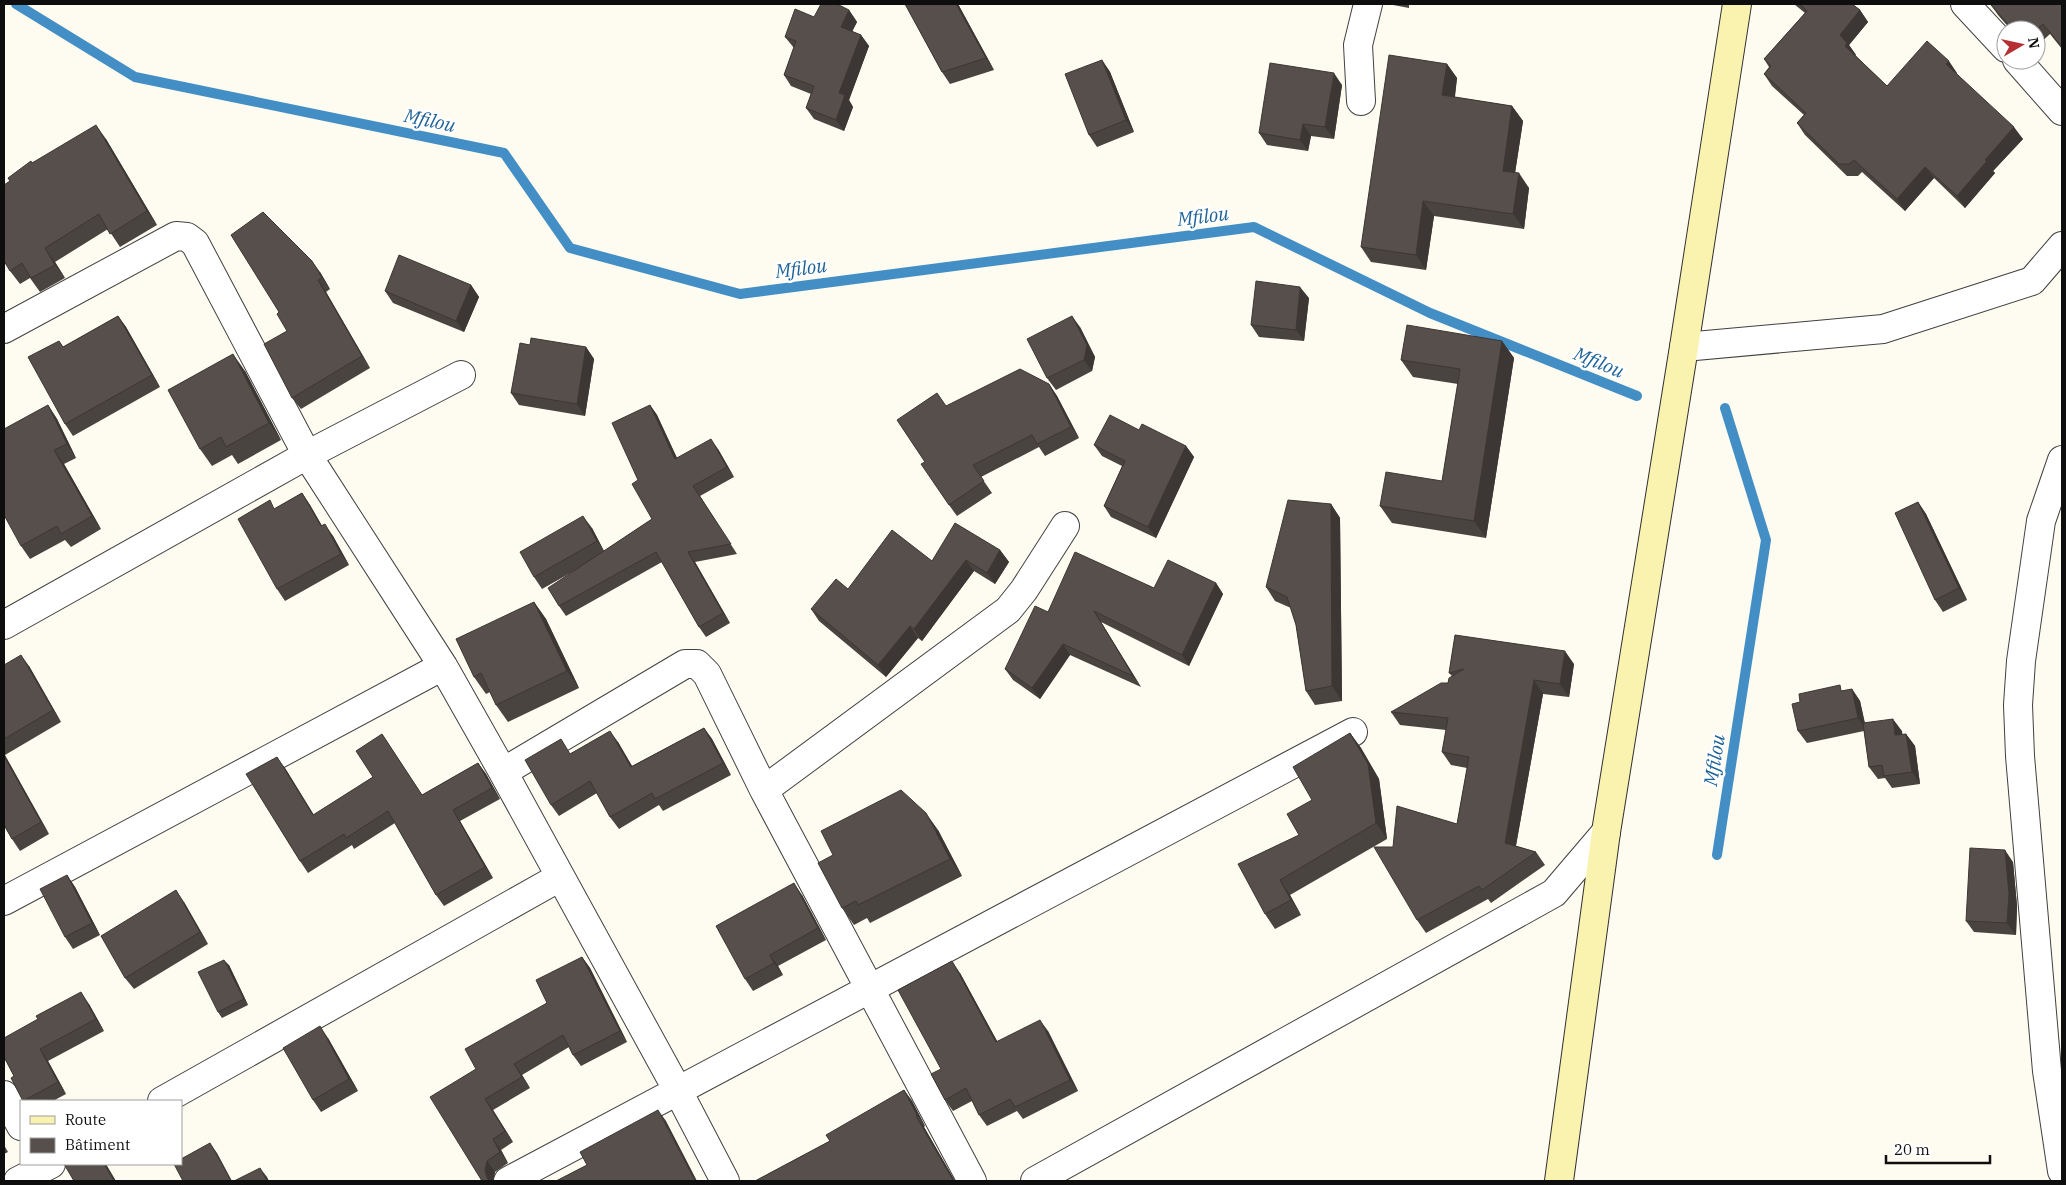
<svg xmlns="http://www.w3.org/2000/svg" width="2066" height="1185" font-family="'IBM Plex Serif',serif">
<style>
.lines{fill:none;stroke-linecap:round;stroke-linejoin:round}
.stream{stroke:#438fc5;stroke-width:10}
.minor-casing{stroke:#414141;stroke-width:30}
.secondary-casing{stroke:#303030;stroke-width:30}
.minor{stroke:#fff;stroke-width:28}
.secondary{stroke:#faf3af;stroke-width:28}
.wall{fill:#4a4440}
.shaded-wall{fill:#3c3734}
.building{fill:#564f4b;stroke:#3c3734}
.labels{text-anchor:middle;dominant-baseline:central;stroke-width:5;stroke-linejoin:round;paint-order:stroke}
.water-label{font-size:19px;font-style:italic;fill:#1f6298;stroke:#fff}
</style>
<rect width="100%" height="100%" fill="#fefbf0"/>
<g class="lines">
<!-- stream -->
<path class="stream" d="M 16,4 L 135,77 L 504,153 L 570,248 L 740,294 L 1254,227 L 1430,313 L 1637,396
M 1717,855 L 1766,540 L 1725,408"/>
<defs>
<path id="minor" d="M 1965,4 L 2006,48
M 2017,60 L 2062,111
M 1361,101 L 1358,45 L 1368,4
M 4,329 L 176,236 L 187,237 L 195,243 L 307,455 L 443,666 L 503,772 L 678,1091 L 725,1181
M 1684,347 L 1883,329 L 2032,281 L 2062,246
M 2062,460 L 2041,521 L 2021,661 L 2018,705 L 2020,756 L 2047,1071 L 2062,1171
M 4,625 L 307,455 L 461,375
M 503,772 L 685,664 L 697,664 L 707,674 L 764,790 L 972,1181
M 764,790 L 1008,610 L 1024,590 L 1065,526
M 4,901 L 443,666
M 4,1095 L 21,1126
M 162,1101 L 560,877
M 18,1181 L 51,1164
M 508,1181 L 1353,732
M 1035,1181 L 1554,893 L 1606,832"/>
<path id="secondary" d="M 1559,1181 L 1606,832 L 1684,347 L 1737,4"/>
</defs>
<!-- minor casing -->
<use href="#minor" class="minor-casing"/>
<!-- secondary casing -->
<use href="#secondary" class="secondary-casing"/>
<!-- minor -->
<use href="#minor" class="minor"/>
<!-- secondary -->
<use href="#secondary" class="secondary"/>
</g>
<!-- wall -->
<path class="wall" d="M 905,4 L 958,4 L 994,70 L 950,84 L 942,72 Z
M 1388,4 L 1409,4 L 1409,8 Z
M 1794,4 L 1852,4 L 1860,10 L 1868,22 L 1849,45 L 1856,55 L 1855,55 L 1887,86 L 1957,73 L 1957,74 L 2023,139 L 1993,171 L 1995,173 L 1965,208 L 1934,178 L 1905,211 L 1862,172 L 1858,176 L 1847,176 L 1805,135 L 1797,123 L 1804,115 L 1772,86 L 1764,74 L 1769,67 L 1764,59 L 1805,13 Z
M 2062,4 L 2062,49 L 2050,34 L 2036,47 L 2036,30 L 2011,30 L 1998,15 L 1991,5 Z
M 849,10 L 857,22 L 852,31 L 861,35 L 869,46 L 849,100 L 853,107 L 844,131 L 814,119 L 806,108 L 811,94 L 791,86 L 784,75 L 794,48 L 785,37 L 814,17 Z
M 1102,60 L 1110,72 L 1134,132 L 1097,147 L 1089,135 Z
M 1447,64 L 1457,78 L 1455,97 L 1512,106 L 1523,121 L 1515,173 L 1529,188 L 1524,229 L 1434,216 L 1426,270 L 1371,262 L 1361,247 Z
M 1342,85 L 1334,139 L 1311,136 L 1308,151 L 1267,145 L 1259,133 Z
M 106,139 L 157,225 L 120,247 L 108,229 L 55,262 L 65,278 L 40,292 L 30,278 L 20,284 L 10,271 L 10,181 L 32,163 Z
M 320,272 L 330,289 L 326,292 L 370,368 L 301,409 L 292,398 L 287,331 L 279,312 Z
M 471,285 L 479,297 L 464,332 L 393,303 L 385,291 Z
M 1309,298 L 1304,341 L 1259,337 L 1251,325 Z
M 118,316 L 126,327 L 160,387 L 73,436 L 65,424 L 63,347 Z
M 1080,327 L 1095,357 L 1092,371 L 1056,390 L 1047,378 Z
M 1502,341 L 1514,358 L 1486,538 L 1392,523 L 1380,506 L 1442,481 L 1458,384 L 1413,377 L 1401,360 Z
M 530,345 L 586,347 L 594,359 L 585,416 L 519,405 L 511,393 Z
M 245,371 L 281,440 L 238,464 L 232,455 L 212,466 L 200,449 Z
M 1049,384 L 1057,396 L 1079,438 L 1045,456 L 1039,447 L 981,477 L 992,493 L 957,516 L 949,505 L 925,462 L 946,406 Z
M 48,405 L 57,419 L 76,458 L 64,464 L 101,529 L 71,547 L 65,540 L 30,559 L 21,546 Z
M 650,405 L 657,415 L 677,458 L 718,449 L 734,477 L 700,496 L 737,554 L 695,562 L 730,623 L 706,637 L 699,627 L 662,562 L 566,616 L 559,606 L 574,571 L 542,589 L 534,577 L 592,528 L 604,551 L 652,519 L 638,480 Z
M 1139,430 L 1186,446 L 1194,457 L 1156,538 L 1111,517 L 1104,506 L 1122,466 L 1102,456 L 1094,445 Z
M 302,493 L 310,505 L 322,526 L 333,536 L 349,565 L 285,601 L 277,589 L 276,508 Z
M 1918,502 L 1926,514 L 1967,600 L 1943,612 L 1935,600 Z
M 1331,504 L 1340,518 L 1342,701 L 1315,705 L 1306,691 L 1296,625 L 1291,608 L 1275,601 L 1266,587 Z
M 1000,550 L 1009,562 L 995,584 L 974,571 L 922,641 L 918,638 L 886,677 L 819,621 L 811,609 L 848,589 L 932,561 Z
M 1216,583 L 1223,594 L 1189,666 L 1101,622 L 1141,687 L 1070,655 L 1040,699 L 1013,680 L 1005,669 L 1048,612 L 1154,588 Z
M 534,602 L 546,619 L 579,688 L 508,722 L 496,705 L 490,692 L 486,694 L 474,677 Z
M 1455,635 L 1574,664 L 1569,697 L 1543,694 L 1516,846 L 1536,852 L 1545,865 L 1491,903 L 1488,899 L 1426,933 L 1417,920 L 1393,847 L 1457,824 L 1467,768 L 1451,765 L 1442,752 L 1446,730 L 1400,725 L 1391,712 L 1448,683 L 1452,676 L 1449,673 Z
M 4,665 L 29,666 L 61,722 L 5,755 L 49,834 L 20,851 L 12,839 L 4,825 Z
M 1852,689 L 1860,701 L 1865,723 L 1902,731 L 1902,735 L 1906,734 L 1915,746 L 1920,784 L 1892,788 L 1885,778 L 1878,779 L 1869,767 L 1864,731 L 1807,743 L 1798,731 L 1844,691 Z
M 704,728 L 712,739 L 731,775 L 663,811 L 659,805 L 619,829 L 610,817 L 597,793 L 559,816 L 551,805 L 571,753 L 618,742 L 632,766 Z
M 1350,733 L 1361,748 L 1379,779 L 1387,839 L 1290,895 L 1301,915 L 1275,929 L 1265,914 L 1299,835 L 1312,800 Z
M 382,734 L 422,795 L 478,763 L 486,774 L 500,799 L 460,821 L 493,878 L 444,906 L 436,895 L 395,823 L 354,849 L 352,845 L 308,873 L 300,861 L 285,768 L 314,815 L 373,777 Z
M 938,830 L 962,876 L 870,923 L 867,918 L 854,925 L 842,908 Z
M 2013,862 L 2017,906 L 2016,935 L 1974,932 L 1966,921 Z
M 67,875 L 75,887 L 100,935 L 73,949 L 65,937 Z
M 802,895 L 826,940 L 778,966 L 783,975 L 753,991 L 745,979 Z
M 184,902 L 208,944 L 134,989 L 125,978 Z
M 582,957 L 590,968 L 627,1042 L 581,1066 L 573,1055 L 569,1047 L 522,1075 L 530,1088 L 493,1110 L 513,1142 L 501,1150 L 508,1163 L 495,1172 L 493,1181 L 482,1181 L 476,1069 L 547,1003 Z
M 229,965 L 248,1005 L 222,1018 L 218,1012 Z
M 960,973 L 997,1041 L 1048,1031 L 1078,1091 L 1023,1119 L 1017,1111 L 987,1126 L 979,1115 L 972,1101 L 953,1111 L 945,1100 L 941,1069 Z
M 89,1004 L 104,1031 L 48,1061 L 66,1094 L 53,1101 L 23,1101 L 14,1076 L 4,1057 Z
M 328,1038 L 358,1091 L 321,1112 L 313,1100 Z
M 904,1090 L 912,1101 L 925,1126 L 924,1127 L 955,1181 L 755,1181 L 830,1141 Z
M 4,1145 L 8,1152 L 4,1154 Z"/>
<!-- shaded-wall -->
<path class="shaded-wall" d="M 956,4 L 958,4 L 994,70 L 986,58 Z
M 849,10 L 857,22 L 849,38 L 841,27 Z
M 1860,10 L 1868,22 L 1849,45 L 1856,55 L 1853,58 L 1845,46 L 1840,35 Z
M 861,35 L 869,46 L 849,100 L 853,107 L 844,131 L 836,120 L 839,93 Z
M 1102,60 L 1110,72 L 1134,132 L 1126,120 Z
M 1949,61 L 1957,73 L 1955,76 L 1946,64 Z
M 1447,64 L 1457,78 L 1453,109 L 1442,95 Z
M 1334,73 L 1342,85 L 1334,139 L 1325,127 Z
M 1512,106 L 1523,121 L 1513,186 L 1503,171 Z
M 1303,124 L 1311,136 L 1308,151 L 1300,140 Z
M 96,125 L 106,139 L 157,225 L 147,211 Z
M 2014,127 L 2023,139 L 1993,171 L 1995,173 L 1965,208 L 1957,196 L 1985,160 Z
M 1925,167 L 1934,178 L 1905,211 L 1897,199 Z
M 1519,173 L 1529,188 L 1524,229 L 1513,214 Z
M 1423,201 L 1434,216 L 1426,270 L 1416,255 Z
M 45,248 L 55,262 L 65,278 L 55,265 Z
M 312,261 L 320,272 L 330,289 L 322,278 Z
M 318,280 L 326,292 L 370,368 L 362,356 Z
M 471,285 L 479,297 L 464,332 L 456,321 Z
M 1300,287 L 1309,298 L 1304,341 L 1296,330 Z
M 118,316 L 126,327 L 160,387 L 152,375 Z
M 1072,316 L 1080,327 L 1095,357 L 1092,371 L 1084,360 Z
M 1502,341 L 1514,358 L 1486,538 L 1474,521 Z
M 586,347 L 594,359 L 585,416 L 577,404 Z
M 233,354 L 245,371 L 281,440 L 269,423 Z
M 1049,384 L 1057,396 L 1079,438 L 1071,427 Z
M 48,405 L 57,419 L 76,458 L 67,444 Z
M 650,405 L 657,415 L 682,469 L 675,459 Z
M 711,439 L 718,449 L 734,477 L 727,467 Z
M 1186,446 L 1194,457 L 1156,538 L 1148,527 Z
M 54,450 L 64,464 L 101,529 L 92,516 Z
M 302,493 L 310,505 L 329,538 L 321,526 Z
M 1918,502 L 1926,514 L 1967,600 L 1959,588 Z
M 1331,504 L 1340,518 L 1342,701 L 1332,686 Z
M 583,516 L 592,528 L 605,553 L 597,541 Z
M 325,524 L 333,536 L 349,565 L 341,554 Z
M 1000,550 L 1009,562 L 995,584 L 987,573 Z
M 688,552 L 695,562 L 730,623 L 723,613 Z
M 966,560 L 974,571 L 922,641 L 914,629 Z
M 1216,583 L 1223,594 L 1189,666 L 1182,655 Z
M 534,602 L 546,619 L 579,688 L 567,671 Z
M 1094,611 L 1101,622 L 1141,687 L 1133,676 Z
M 910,626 L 918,638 L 886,677 L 878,665 Z
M 1063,644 L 1070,655 L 1040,699 L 1032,688 Z
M 1565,651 L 1574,664 L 1569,697 L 1560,684 Z
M 21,655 L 29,666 L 61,722 L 53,710 Z
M 1534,680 L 1543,694 L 1514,856 L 1505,843 Z
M 1852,689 L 1860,701 L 1866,730 L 1858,718 Z
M 1893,719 L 1902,731 L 1904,747 L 1895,735 Z
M 704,728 L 712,739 L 731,775 L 723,763 Z
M 610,731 L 618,742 L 639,778 L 631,767 Z
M 1350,733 L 1361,748 L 1379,779 L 1387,839 L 1376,823 Z
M 1906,734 L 1915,746 L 1920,784 L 1912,772 Z
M 4,754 L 49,834 L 41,822 L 4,756 Z
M 277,757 L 285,768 L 321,827 L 313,815 Z
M 478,763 L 486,774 L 500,799 L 492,788 Z
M 453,810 L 460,821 L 493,878 L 485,867 Z
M 926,813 L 938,830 L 962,876 L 950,859 Z
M 2005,850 L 2013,862 L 2017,906 L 2016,935 L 2007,923 Z
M 67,875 L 75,887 L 100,935 L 92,923 Z
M 1280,880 L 1290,895 L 1301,915 L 1291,900 Z
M 794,883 L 802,895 L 826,940 L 818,928 Z
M 176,890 L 184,902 L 208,944 L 200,932 Z
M 770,955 L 778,966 L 783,975 L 774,963 Z
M 582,957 L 590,968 L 627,1042 L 620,1031 Z
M 224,960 L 229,965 L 248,1005 L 244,999 Z
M 952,961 L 960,973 L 1004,1054 L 996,1042 Z
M 81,992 L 89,1004 L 104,1031 L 96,1019 Z
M 1040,1020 L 1048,1031 L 1078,1091 L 1070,1080 Z
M 320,1026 L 328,1038 L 358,1091 L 349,1079 Z
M 40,1049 L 48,1061 L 66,1094 L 58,1082 Z
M 514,1064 L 522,1075 L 530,1088 L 522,1077 Z
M 904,1090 L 912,1101 L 925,1126 L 917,1115 Z
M 485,1099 L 493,1110 L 513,1142 L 505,1131 Z
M 658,1110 L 666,1121 L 697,1181 L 695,1181 Z
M 916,1116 L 924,1127 L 955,1181 L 953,1180 Z
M 493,1139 L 501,1150 L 508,1163 L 500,1152 Z
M 210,1143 L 217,1153 L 232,1181 L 231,1181 Z
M 487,1161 L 495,1172 L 493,1181 L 489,1181 L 487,1178 L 485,1170 Z
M 104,1164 L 106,1164 L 116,1181 L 114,1181 Z
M 260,1168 L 267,1177 L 269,1181 L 267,1181 Z"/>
<!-- building -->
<path class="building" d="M 821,4 L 837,4 L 849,10 L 841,27 L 861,35 L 839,93 L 845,95 L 836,120 L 806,108 L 814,86 L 784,75 L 796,41 L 785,37 L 795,9 L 814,17 Z
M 905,4 L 956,4 L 986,58 L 942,72 Z
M 1800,4 L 1852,4 L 1860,10 L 1840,35 L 1847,43 L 1845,46 L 1887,86 L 1927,41 L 1949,61 L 1946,64 L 2014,127 L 1985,160 L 1987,161 L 1957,196 L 1925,167 L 1897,199 L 1854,160 L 1849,164 L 1839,164 L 1797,123 L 1806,113 L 1764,74 L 1771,66 L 1764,59 L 1807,11 Z
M 1991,4 L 2062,4 L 2062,47 L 2043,24 L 2036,30 L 2013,30 L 1991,5 Z
M 1389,55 L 1447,64 L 1442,95 L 1512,106 L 1503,171 L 1519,173 L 1513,214 L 1423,201 L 1416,255 L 1361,247 Z
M 1102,60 L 1126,120 L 1089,135 L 1065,74 Z
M 1270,63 L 1334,73 L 1325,127 L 1303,124 L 1300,140 L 1259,133 Z
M 96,125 L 147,211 L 110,234 L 99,214 L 45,248 L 55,265 L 31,278 L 22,263 L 10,271 L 4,261 L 4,185 L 10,181 L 8,178 L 31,161 L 32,163 Z
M 263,212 L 312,261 L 322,278 L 318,280 L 362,356 L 292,398 L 264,344 L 287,331 L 277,314 L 279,312 L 231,235 Z
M 399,255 L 471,285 L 456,321 L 385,291 Z
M 1256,281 L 1300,287 L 1296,330 L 1251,325 Z
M 118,316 L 152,375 L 65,424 L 28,357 L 59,341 L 63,347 Z
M 1072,316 L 1087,345 L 1084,360 L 1047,378 L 1027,339 Z
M 1407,325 L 1502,341 L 1474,521 L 1380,506 L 1386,472 L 1442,481 L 1460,369 L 1401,360 Z
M 531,338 L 586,347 L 577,404 L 511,393 L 520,343 L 530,345 Z
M 233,354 L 269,423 L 226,447 L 221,437 L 200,449 L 168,390 Z
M 1020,369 L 1049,384 L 1071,427 L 1037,444 L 1032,435 L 973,465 L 984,481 L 949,505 L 921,464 L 925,462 L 897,420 L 937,393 L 946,406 Z
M 48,405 L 67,444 L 54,450 L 92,516 L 61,534 L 57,526 L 21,546 L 4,515 L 4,429 Z
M 650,405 L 675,459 L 711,439 L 727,467 L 693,486 L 731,544 L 688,552 L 723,613 L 699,627 L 656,552 L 559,606 L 548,588 L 652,519 L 632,484 L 638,480 L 612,423 Z
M 1110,415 L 1139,430 L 1142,424 L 1186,446 L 1148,527 L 1104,506 L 1125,461 L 1094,445 Z
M 302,493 L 321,526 L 325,524 L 341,554 L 277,589 L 238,519 L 270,500 L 274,509 Z
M 1288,500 L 1331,504 L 1332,686 L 1306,691 L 1296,625 L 1287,597 L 1266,587 Z
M 1918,502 L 1959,588 L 1935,600 L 1895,513 Z
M 583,516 L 597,541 L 534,577 L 520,552 Z
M 955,523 L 1000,550 L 987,573 L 966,560 L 914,629 L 910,626 L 878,665 L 811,609 L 836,579 L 848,589 L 892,530 L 932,561 Z
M 1075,552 L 1154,588 L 1168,560 L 1216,583 L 1182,655 L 1094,611 L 1133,676 L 1063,644 L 1032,688 L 1005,669 L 1035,606 L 1048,612 Z
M 534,602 L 567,671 L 496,705 L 481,673 L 474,677 L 456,639 Z
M 1455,635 L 1565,651 L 1560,684 L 1534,680 L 1505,843 L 1536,852 L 1482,890 L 1479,886 L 1417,920 L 1374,847 L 1393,847 L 1397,806 L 1457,824 L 1469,757 L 1442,752 L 1448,718 L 1391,712 L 1441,683 L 1448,683 L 1449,678 L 1464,669 L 1449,673 Z
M 21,655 L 53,710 L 4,739 L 4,665 Z
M 1840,685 L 1841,691 L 1852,689 L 1858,718 L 1798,731 L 1792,704 L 1800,702 L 1799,694 Z
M 1893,719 L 1895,735 L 1906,734 L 1912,772 L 1884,776 L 1882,765 L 1869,767 L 1863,723 Z
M 704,728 L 723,763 L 655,799 L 652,793 L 610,817 L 590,781 L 551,805 L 525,760 L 561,739 L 570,754 L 610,731 L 631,767 Z
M 1350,733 L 1368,764 L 1376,823 L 1280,880 L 1291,900 L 1265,914 L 1238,864 L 1299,835 L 1287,814 L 1312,800 L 1293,767 Z
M 382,734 L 422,795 L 478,763 L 492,788 L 453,810 L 485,867 L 436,895 L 388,811 L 346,838 L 344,834 L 300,861 L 246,774 L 277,757 L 313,815 L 373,777 L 356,751 Z
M 4,756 L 41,822 L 12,839 L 4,825 Z
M 901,790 L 926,813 L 950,859 L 858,905 L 856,901 L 842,908 L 818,863 L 833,855 L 821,831 Z
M 1970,848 L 2005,850 L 2009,894 L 2007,923 L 1966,921 Z
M 67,875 L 92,923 L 65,937 L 40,889 Z
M 794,883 L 818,928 L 770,955 L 774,963 L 745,979 L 716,926 Z
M 176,890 L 200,932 L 125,978 L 101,936 Z
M 582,957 L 620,1031 L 573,1055 L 563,1035 L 514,1064 L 522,1077 L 485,1099 L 505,1131 L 493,1139 L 500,1152 L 487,1161 L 485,1170 L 487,1178 L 490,1181 L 482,1181 L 430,1097 L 476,1069 L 465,1049 L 547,1003 L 536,980 Z
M 224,960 L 244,999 L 218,1012 L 198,972 Z
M 952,961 L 996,1042 L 1040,1020 L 1070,1080 L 1015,1107 L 1010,1099 L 979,1115 L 966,1088 L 945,1100 L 931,1074 L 941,1069 L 898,990 Z
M 81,992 L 96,1019 L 40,1049 L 58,1082 L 23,1101 L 11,1078 L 14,1076 L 4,1057 L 4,1038 L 38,1019 L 36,1016 Z
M 320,1026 L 349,1079 L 313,1100 L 283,1048 Z
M 904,1090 L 917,1115 L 916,1116 L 953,1180 L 951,1181 L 755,1181 L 830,1141 L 826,1135 Z
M 658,1110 L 695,1181 L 556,1181 L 587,1165 L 580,1152 Z
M 210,1143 L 231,1181 L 183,1181 L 174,1164 L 181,1164 L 181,1159 Z
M 64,1164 L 104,1164 L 114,1181 L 74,1181 Z
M 260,1168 L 267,1181 L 234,1181 Z"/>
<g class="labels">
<!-- water labels -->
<g class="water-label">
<text transform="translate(430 120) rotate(12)">Mfilou</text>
<text transform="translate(1203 216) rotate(-7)">Mfilou</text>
<text transform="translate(801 268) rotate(-7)">Mfilou</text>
<text transform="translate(1599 362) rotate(22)">Mfilou</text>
<text transform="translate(1714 760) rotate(-81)">Mfilou</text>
</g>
</g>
<!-- border -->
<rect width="2066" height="1185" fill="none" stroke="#0e0e0e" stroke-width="10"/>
<!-- legend -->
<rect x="20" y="1100" width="162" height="65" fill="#ffffff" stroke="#9f9f9f"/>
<rect x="30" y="1116" width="25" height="8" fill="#faf3af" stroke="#9f9f9f"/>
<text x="65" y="1125" font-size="15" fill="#0e0e0e">Route</text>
<rect x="30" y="1138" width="25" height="15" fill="#564f4b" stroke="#9f9f9f"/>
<text x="65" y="1150" font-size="15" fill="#0e0e0e">Bâtiment</text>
<!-- north arrow -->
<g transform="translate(2021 45) rotate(81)"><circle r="24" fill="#ffffff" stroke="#9f9f9f"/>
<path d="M0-4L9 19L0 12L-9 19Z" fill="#b52f33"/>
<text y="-8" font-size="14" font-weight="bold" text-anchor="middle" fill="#0e0e0e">N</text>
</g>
<!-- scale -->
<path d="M1886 1155v8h104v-8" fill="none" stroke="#0e0e0e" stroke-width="2.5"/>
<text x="1894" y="1155" font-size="15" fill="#0e0e0e" stroke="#ffffff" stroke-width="4" paint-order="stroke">20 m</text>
</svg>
